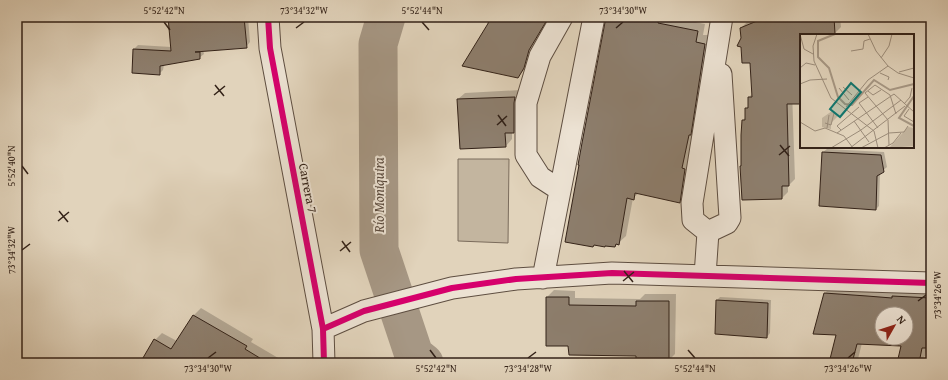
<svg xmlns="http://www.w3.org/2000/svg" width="948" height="380" font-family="'Gentium Book Plus',serif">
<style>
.green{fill:#c3b59f;stroke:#7b6c5c}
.shadow{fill:#0003;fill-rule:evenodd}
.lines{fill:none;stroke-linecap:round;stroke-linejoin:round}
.river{stroke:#a69784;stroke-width:39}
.building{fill:#8d7e6d;stroke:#332218;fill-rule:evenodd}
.minor-casing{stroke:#5e4e41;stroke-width:23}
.minor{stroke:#ece2d3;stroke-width:21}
.cycleway-casing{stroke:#ece2d3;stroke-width:8}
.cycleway{stroke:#d6006c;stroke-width:6}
.ticks{fill:none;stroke:#332218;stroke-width:1.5}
.labels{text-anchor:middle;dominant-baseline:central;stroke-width:4;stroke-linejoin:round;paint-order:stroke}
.street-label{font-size:13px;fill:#332218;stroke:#ece2d3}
.water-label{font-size:14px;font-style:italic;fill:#5b4b3e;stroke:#ece2d3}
.inset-river{fill:none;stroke:#a69784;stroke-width:2}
.inset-road{fill:none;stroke:#9b8c7a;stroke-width:1}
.view{fill:#0f766e;fill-opacity:0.15;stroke:#0f766e;stroke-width:2}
.inset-edge{fill:none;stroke:#332218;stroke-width:2}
.neatline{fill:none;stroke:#332218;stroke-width:1.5}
.ticks-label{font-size:10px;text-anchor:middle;fill:#332218}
</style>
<rect width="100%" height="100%" fill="#e1d3bb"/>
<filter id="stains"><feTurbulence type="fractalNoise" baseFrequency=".005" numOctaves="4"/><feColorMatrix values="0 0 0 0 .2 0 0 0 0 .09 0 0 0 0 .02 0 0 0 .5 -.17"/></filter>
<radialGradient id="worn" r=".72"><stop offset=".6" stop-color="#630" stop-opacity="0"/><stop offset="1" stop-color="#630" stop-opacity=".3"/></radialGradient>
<!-- green -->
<path class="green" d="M 458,159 L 509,159 L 508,243 L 458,241 Z"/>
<!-- shadow -->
<path class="shadow" d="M 169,17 L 248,17 L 250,42 L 246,47 L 203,50 L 204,54 L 199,58 L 164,65 L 163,70 L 159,74 L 133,72 L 134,49 L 138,45 L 171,47 Z
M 487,17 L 550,17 L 530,60 L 524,70 L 517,77 L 487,23 L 490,19 Z
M 607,17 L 671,17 L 705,24 L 703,35 L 707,35 L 713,33 L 687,194 L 680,202 L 639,193 L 633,198 L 626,236 L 615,246 L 606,245 L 605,246 L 595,244 L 593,246 Z
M 761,17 L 840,17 L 841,27 L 835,33 L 817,34 L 817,35 L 801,35 L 801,60 L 791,61 L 795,179 L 789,185 L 788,185 L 788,192 L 782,198 L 743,120 L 746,117 L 746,109 L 749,105 L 749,97 L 752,94 L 751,62 L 742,38 L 741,28 L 747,22 Z
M 521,90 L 520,125 L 514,132 L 512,132 L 512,139 L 506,146 L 458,99 L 465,93 Z
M 827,149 L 884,152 L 887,167 L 880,173 L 879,206 L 876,209 L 823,152 Z
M 831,287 L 931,292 L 931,347 L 927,347 L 925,356 L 918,363 L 903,346 L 862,343 L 857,363 L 830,363 L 837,334 L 824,294 ZM 882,314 L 906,314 L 906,338 L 882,338 Z
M 554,290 L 575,291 L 575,298 L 640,299 L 645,294 L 676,294 L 675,354 L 668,361 L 637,355 L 569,345 L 547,297 Z
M 720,297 L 771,300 L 770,333 L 767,337 L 717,300 Z
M 201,308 L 253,339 L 251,342 L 285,362 L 285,363 L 147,363 L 155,340 L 162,333 L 177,341 L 194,315 Z"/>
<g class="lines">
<!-- river -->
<path class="river" d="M 386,17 L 378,44 L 379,250 L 414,355 L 424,363"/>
</g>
<!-- building -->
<path class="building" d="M 168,17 L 244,17 L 247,48 L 195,52 L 200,52 L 200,59 L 160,66 L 160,75 L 132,73 L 133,49 L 171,51 Z
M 492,17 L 543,17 L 547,20 L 529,50 L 524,68 L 518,78 L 462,66 Z
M 606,17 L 659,17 L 658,23 L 698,31 L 696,42 L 705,44 L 691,135 L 689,135 L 682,168 L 685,169 L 680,203 L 635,193 L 634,200 L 627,198 L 619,245 L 616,244 L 615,247 L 605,246 L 605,247 L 594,245 L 593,247 L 565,242 L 579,165 L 578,165 L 582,143 Z
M 800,17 L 834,17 L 835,34 L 801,35 L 801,104 L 787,104 L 789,186 L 782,186 L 782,199 L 742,200 L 740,166 L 741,166 L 741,135 L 742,120 L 745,120 L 745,108 L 748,108 L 748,97 L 752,97 L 750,63 L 742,63 L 741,47 L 737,46 L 741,38 L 740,28 L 757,21 L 800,21 Z
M 515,97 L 514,103 L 514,133 L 505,133 L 506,147 L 460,149 L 457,99 Z
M 822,152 L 881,155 L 884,172 L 877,176 L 876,210 L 819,206 Z
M 824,293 L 867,296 L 892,298 L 892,296 L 931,298 L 931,348 L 922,348 L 919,363 L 897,363 L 901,346 L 857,344 L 852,363 L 829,363 L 836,335 L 813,334 ZM 882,314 L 906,314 L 906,338 L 882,338 Z
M 546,297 L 569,297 L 569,305 L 636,306 L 636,301 L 669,301 L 669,362 L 636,359 L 636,356 L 569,355 L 568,346 L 546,346 Z
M 716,300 L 768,303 L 767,338 L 715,334 Z
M 193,315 L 247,346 L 245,349 L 268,363 L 140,363 L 154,339 L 171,349 Z"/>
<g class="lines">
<defs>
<path id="minor" d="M 268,17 L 270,48 L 323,329 L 324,363
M 560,190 L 540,177 L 526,155 L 526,103 L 540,56 L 562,17
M 708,232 L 693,220 L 692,203 L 722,17
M 708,232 L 727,223 L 730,218 L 721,74
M 705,276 L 708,232
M 543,278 L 594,17
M 323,329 L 364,311 L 452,288 L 516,279 L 612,273 L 931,283"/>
</defs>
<!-- minor casing -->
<use href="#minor" class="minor-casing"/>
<!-- minor -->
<use href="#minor" class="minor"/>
<defs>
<path id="cycleway" d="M 268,17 L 270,48 L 323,329 L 324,363
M 323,329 L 364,311 L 452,288 L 516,279 L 612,273 L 931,283"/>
</defs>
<!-- cycleway casing -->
<use href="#cycleway" class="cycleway-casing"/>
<!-- cycleway -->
<use href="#cycleway" class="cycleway"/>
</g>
<!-- ticks -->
<path class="ticks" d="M 164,22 L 170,30M 422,22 L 429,30M 296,28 L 304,22M 616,28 L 623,22M 215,85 L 224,96M 214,95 L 225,86M 498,115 L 506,126M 497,125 L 507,116M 780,145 L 789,156M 779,155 L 790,146M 22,166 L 28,174M 59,211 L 68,222M 58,221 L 69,212M 342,241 L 350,252M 22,250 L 30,244M 340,251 L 351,242M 624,271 L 633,282M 623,281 L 634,272M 918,301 L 926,295M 430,350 L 436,358M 688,350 L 695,358M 208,358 L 216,352M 528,358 L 536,352M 848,358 L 855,352"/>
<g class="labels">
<!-- street labels -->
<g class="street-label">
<text transform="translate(308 188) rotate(79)">Carrera 7</text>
</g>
<!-- water labels -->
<g class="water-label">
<text transform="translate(379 195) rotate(-90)">Río Moniquira</text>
</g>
</g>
<!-- overview -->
<g transform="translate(800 34)">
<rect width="114" height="114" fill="#e1d3bb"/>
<path d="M 32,77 L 38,82 L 31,89 L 31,95 L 22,93 L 22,84 ZM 108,93 L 114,94 L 114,112 L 89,114 Z" fill="#c3b59f"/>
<path class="inset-river" d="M 35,0 L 18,7 L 18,23 L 29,34 L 38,63 L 45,70 L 52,71 L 74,46 L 90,56 L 114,50M 114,62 L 99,84 L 114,92"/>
<path class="inset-road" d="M 0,0 L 4,15 L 13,20M 17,0 L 13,12 L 14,27 L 31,64 L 74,97 L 78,114M 68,0 L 76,17 L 88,32 L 98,39 L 114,44M 51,17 L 63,15 L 64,7 L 70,5M 81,24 L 89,12 L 92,0M 0,34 L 6,29 L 15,31M 99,38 L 114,34M 80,39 L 89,43 L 88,46M 0,50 L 10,46 L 27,45M 43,53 L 52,61M 39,54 L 49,66M 68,57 L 73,61 L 81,56M 68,63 L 59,69 L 78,94M 104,70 L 110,63 L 112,54M 46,73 L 68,46 L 88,32M 109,75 L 104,82 L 114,88M 54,87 L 69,108M 0,88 L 15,97 L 25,94 L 44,102 L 53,114M 25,89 L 31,91 L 34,79M 27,94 L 29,81M 41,96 L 37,92 L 59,73M 37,99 L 94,60 L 114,78M 89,111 L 88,86 L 65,59 L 75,51 L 90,61 L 96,80M 31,114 L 61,96 L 101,66M 50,114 L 105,72M 61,114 L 89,99 L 104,98 L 108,92M 84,114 L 93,109 L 101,99"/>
<path class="view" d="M 51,49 L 61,58 L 40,83 L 30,75 Z"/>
<rect width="114" height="114" class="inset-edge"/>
</g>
<!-- margin -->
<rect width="948" height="380" fill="none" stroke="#e1d3bb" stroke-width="44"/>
<!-- north arrow -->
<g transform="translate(894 326) rotate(51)"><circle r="19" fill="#ece2d3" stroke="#a29588"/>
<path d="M0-3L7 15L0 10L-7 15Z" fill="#8f2418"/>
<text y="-6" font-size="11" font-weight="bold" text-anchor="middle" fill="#332218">N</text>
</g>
<rect x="22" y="22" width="904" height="336" class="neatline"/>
<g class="ticks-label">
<text x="164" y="14">5°52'42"N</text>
<text x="304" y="14">73°34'32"W</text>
<text x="422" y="14">5°52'44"N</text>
<text x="623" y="14">73°34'30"W</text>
<text transform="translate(11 166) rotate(-90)" y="4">5°52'40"N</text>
<text transform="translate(11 250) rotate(-90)" y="4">73°34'32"W</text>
<text transform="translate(937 295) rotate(-90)" y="4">73°34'26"W</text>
<text x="208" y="372">73°34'30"W</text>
<text x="436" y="372">5°52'42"N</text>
<text x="528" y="372">73°34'28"W</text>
<text x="695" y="372">5°52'44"N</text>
<text x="848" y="372">73°34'26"W</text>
</g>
<rect width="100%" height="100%" filter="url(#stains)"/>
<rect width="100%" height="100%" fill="url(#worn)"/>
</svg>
